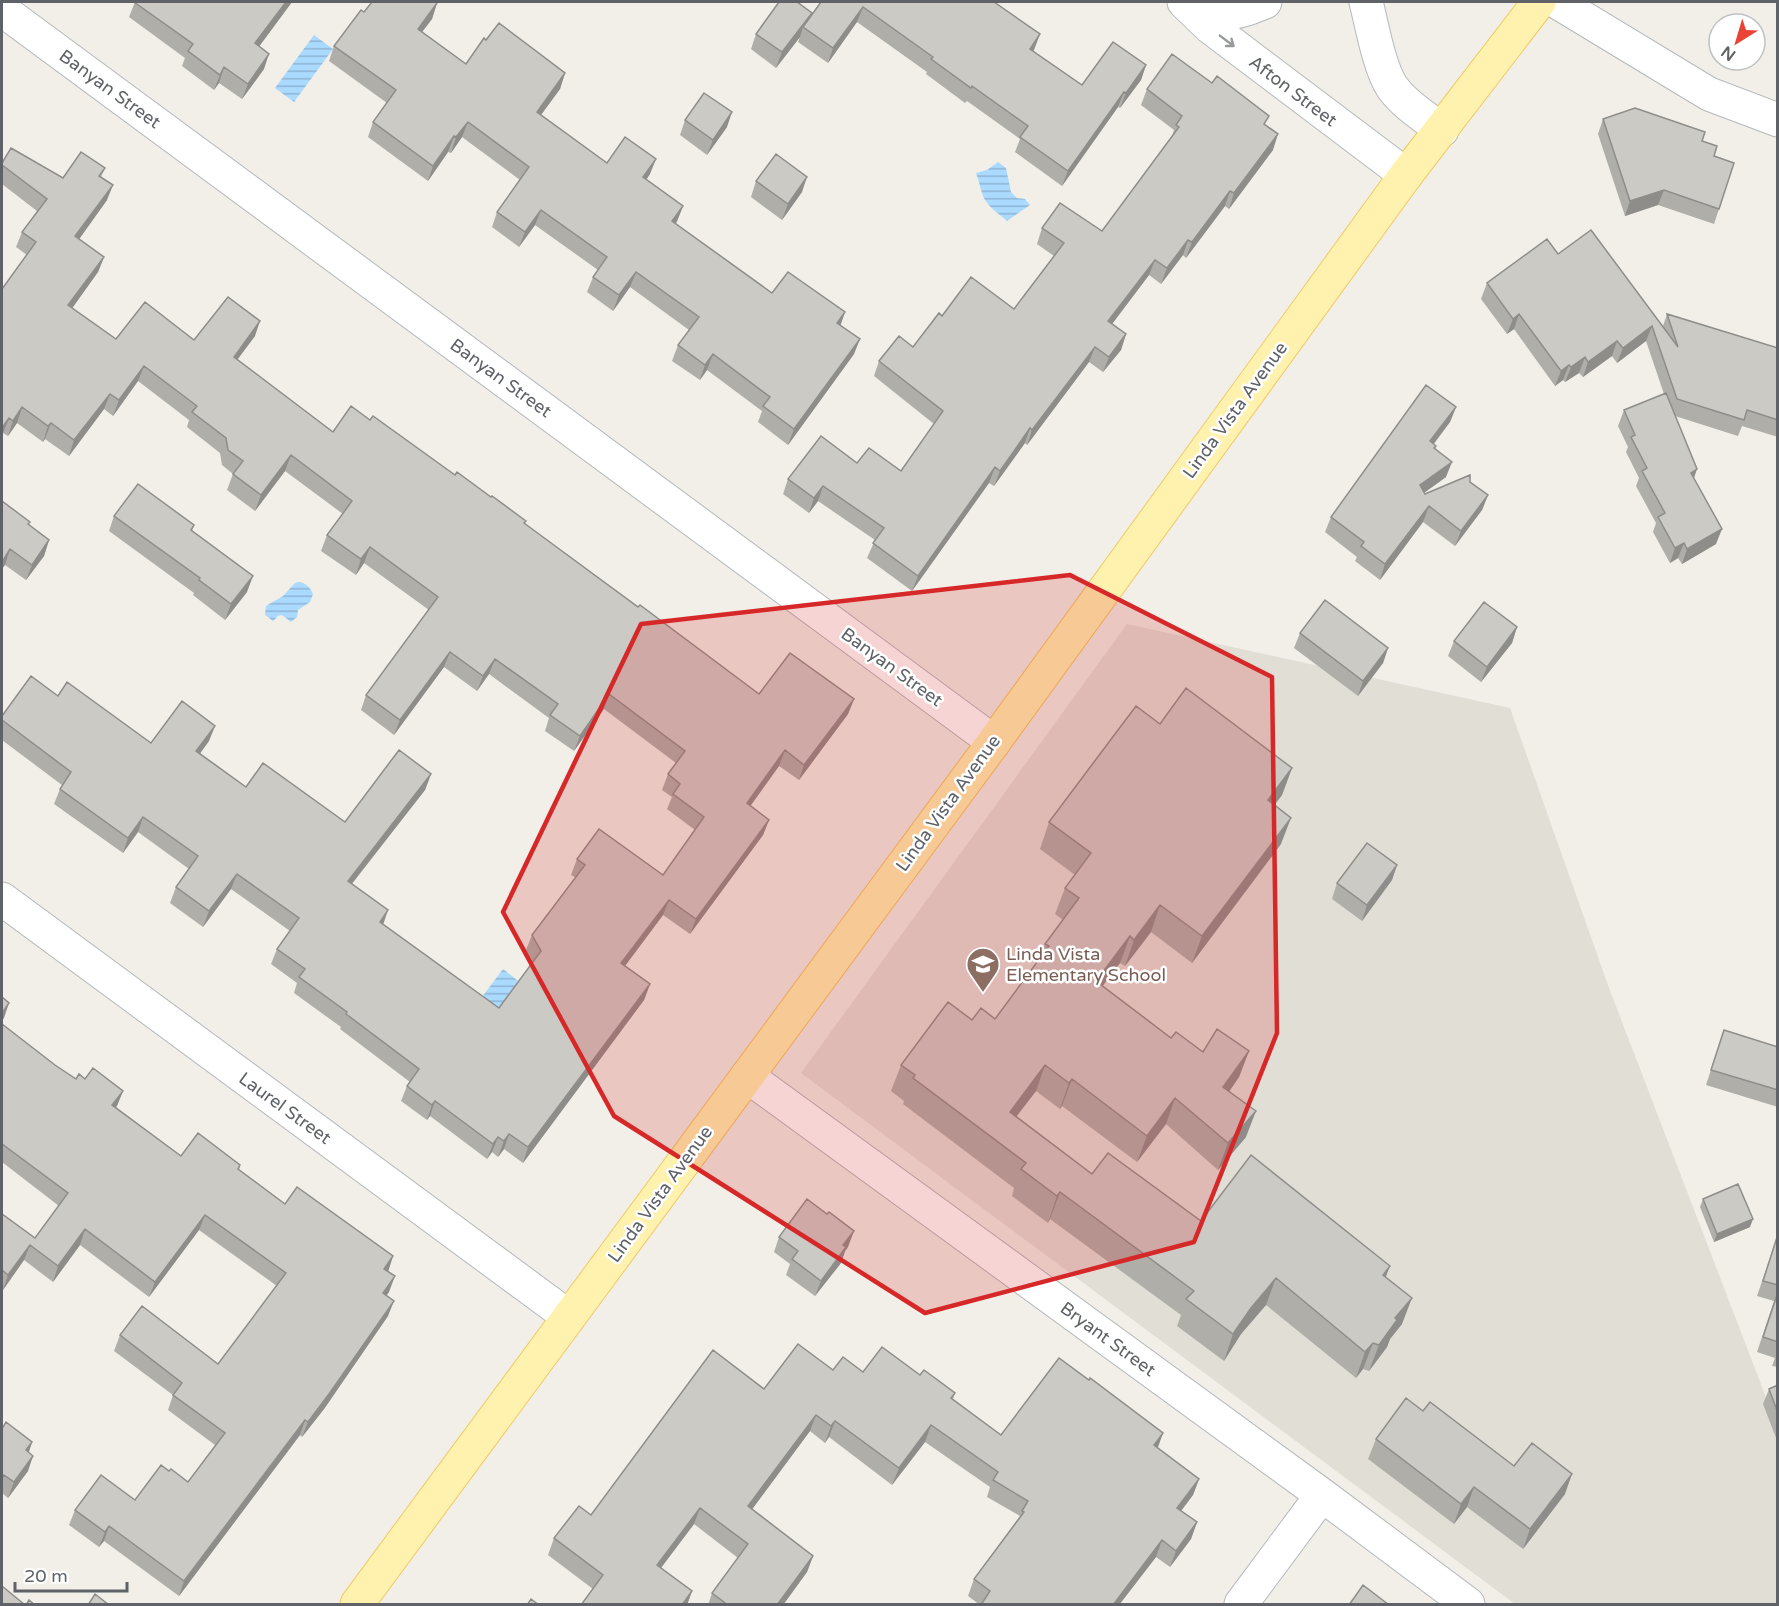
<svg xmlns="http://www.w3.org/2000/svg" width="1779" height="1606" font-family="'Varela Round',sans-serif">
<style>
.education{fill:#e1ded6}
.water{fill:url(#water-rules)}
.lines{fill:none;stroke-linecap:round;stroke-linejoin:round}
.minor-casing{stroke:#b5b8bc;stroke-width:35}
.major-casing{stroke:#f2c960;stroke-width:35}
.minor{stroke:#fff;stroke-width:33}
.major{stroke:#fff2af;stroke-width:33}
.wall{fill:#afaea9}
.shaded-wall{fill:#8f8d8a}
.building{fill:#cccac5;stroke:#8f8d8a;stroke-width:1.5}
.oneway{stroke:#979a9d}
.marked{fill:#d62828;fill-opacity:0.2;stroke:#d62828;stroke-width:4.5;stroke-linejoin:round}
.labels{text-anchor:middle;dominant-baseline:central;stroke-width:5;stroke-linejoin:round;paint-order:stroke}
.street-label{font-size:18px;fill:#5f6368;stroke:#fff}
.education-label{font-size:18px;fill:#785e54;stroke:#fff;text-anchor:start}
</style>
<defs>
<pattern id="water-rules" width="6" height="5" patternUnits="userSpaceOnUse" patternTransform="scale(1.5)"><rect width="6" height="5" fill="#aadaff"/><path d="M0 2.5h6" fill="none" stroke="#8eb4d2"/></pattern>
</defs>
<rect width="100%" height="100%" fill="#f1efe8"/>
<!-- education -->
<path class="education" d="M 1127,624 L 1510,708 L 1609,988 L 1777,1426 L 1777,1604 L 1515,1604 L 801,1073 Z"/>
<!-- water -->
<path class="water" d="M 314,35 L 333,49 L 294,102 L 275,88 Z
M 998,162 L 1006,168 L 1011,192 L 1017,198 L 1025,199 L 1030,205 L 1007,221 C 999,214 987,206 983,196 C 980,188 979,180 976,173 L 987,170 Z
M 299,582 C 306,583 310,587 313,594 L 310,602 L 298,610 L 297,617 L 291,622 L 282,615 L 278,616 L 273,621 L 265,615 L 266,606 L 283,596 L 295,583 Z
M 503,969 L 522,984 L 503,1009 L 470,1013 Z"/>
<g class="lines">
<defs>
<path id="minor" d="M 1184,2 L 1210,27 L 1406,175
M 1196,2 C 1222,19 1238,13 1265,2
M 1366,2 C 1372,25 1379,67 1392,87 C 1405,105 1425,117 1442,130
M 1557,2 L 1709,94 L 1778,120
M 9,15 L 994,742
M 2,899 L 569,1317
M 747,1076 L 1322,1495 L 1468,1604
M 1241,1604 L 1322,1495"/>
<path id="major" d="M 357,1604 L 994,742 L 1406,175 L 1539,2"/>
</defs>
<!-- minor casing -->
<use href="#minor" class="minor-casing"/>
<!-- major casing -->
<use href="#major" class="major-casing"/>
<!-- minor -->
<use href="#minor" class="minor"/>
<!-- major -->
<use href="#major" class="major"/>
</g>
<!-- wall -->
<path class="wall" d="M 135,2 L 292,2 L 259,46 L 264,69 L 242,99 L 219,83 L 214,90 L 182,66 L 185,58 L 129,17 Z
M 821,2 L 995,3 L 1034,50 L 1033,51 L 1082,85 L 1146,65 L 1141,80 L 1120,108 L 1118,107 L 1062,186 L 1015,152 L 1020,139 L 967,101 L 965,103 L 926,74 L 927,72 L 857,22 L 828,63 L 798,42 L 800,37 L 776,68 L 751,49 L 756,34 L 810,17 Z
M 437,3 L 432,19 L 422,32 L 466,64 L 486,40 L 565,73 L 560,89 L 541,115 L 607,163 L 650,174 L 646,180 L 683,206 L 676,224 L 772,293 L 845,312 L 840,325 L 854,354 L 788,445 L 758,422 L 762,411 L 707,370 L 700,380 L 672,361 L 678,345 L 689,330 L 630,287 L 613,311 L 587,292 L 593,277 L 598,270 L 535,225 L 519,247 L 492,227 L 497,212 L 520,180 L 462,137 L 451,153 L 448,152 L 428,181 L 368,137 L 373,122 L 387,103 L 329,61 L 334,46 L 364,12 Z
M 1147,89 L 1266,125 L 1273,150 L 1229,209 L 1225,206 L 1186,258 L 1183,255 L 1161,284 L 1149,275 L 1112,324 L 1126,334 L 1121,350 L 1103,372 L 1089,362 L 1027,445 L 1025,443 L 994,486 L 989,483 L 912,591 L 867,558 L 875,540 L 818,501 L 809,513 L 783,494 L 788,479 L 857,463 L 901,471 L 934,424 L 874,376 L 879,361 L 913,347 L 942,316 L 1014,309 L 1054,256 L 1037,244 L 1042,228 L 1102,231 L 1172,136 L 1174,130 L 1141,105 Z
M 1603,119 L 1702,141 L 1714,156 L 1719,209 L 1714,224 L 1658,205 L 1625,216 L 1598,134 Z
M 685,120 L 727,127 L 707,155 L 680,135 Z
M 2,163 L 63,178 L 105,168 L 101,177 L 107,200 L 79,239 L 104,257 L 98,272 L 72,308 L 116,339 L 194,340 L 255,336 L 237,360 L 333,432 L 370,420 L 525,524 L 759,694 L 854,699 L 848,714 L 799,780 L 779,766 L 750,806 L 769,820 L 763,835 L 690,934 L 663,915 L 625,966 L 650,984 L 644,1000 L 523,1163 L 504,1149 L 498,1157 L 492,1152 L 487,1159 L 430,1116 L 427,1120 L 401,1101 L 407,1086 L 410,1082 L 340,1029 L 341,1027 L 294,993 L 297,983 L 271,964 L 277,949 L 290,931 L 231,889 L 203,927 L 170,903 L 176,887 L 189,869 L 138,832 L 123,853 L 54,804 L 60,789 L 62,785 L 2,740 L 2,716 L 58,696 L 151,743 L 209,741 L 200,753 L 246,787 L 345,822 L 431,774 L 425,790 L 352,884 L 383,924 L 499,1008 L 533,962 L 526,950 L 532,935 L 576,878 L 571,875 L 577,859 L 663,875 L 695,830 L 667,809 L 672,797 L 662,790 L 668,774 L 676,763 L 604,709 L 574,751 L 545,731 L 549,718 L 489,674 L 477,691 L 444,667 L 394,735 L 361,710 L 366,695 L 429,610 L 364,563 L 356,575 L 321,551 L 327,535 L 343,514 L 285,471 L 255,511 L 227,490 L 233,474 L 222,465 L 220,453 L 187,427 L 189,420 L 138,381 L 113,416 L 104,409 L 69,456 L 45,439 L 43,442 L 17,423 L 8,436 L 3,433 L 2,436 L 2,289 L 27,255 L 16,247 L 22,232 L 37,211 L 2,184 Z
M 756,181 L 802,192 L 782,220 L 751,197 Z
M 1558,254 L 1663,326 L 1667,314 L 1778,348 L 1778,437 L 1742,426 L 1738,436 L 1675,416 L 1694,479 L 1716,544 L 1682,564 L 1678,558 L 1670,563 L 1653,532 L 1656,523 L 1636,486 L 1639,478 L 1626,452 L 1628,447 L 1618,426 L 1624,410 L 1664,394 L 1646,341 L 1617,363 L 1612,356 L 1583,377 L 1579,373 L 1565,382 L 1563,380 L 1555,386 L 1514,329 L 1507,334 L 1481,299 L 1487,283 Z
M 1456,407 L 1450,422 L 1434,444 L 1446,477 L 1424,493 L 1425,494 L 1470,482 L 1488,495 L 1482,510 L 1455,546 L 1423,522 L 1380,580 L 1355,561 L 1357,557 L 1325,532 L 1331,517 Z
M 2,501 L 29,525 L 49,540 L 44,556 L 26,580 L 5,565 Z
M 114,516 L 194,525 L 192,531 L 247,592 L 225,620 L 193,595 L 194,593 L 109,531 Z
M 1517,627 L 1512,643 L 1481,682 L 1448,656 L 1454,641 Z
M 1300,633 L 1388,648 L 1383,663 L 1358,696 L 1294,648 Z
M 1160,724 L 1292,768 L 1282,795 L 1274,805 L 1281,844 L 1192,963 L 1151,932 L 1125,966 L 1120,963 L 1102,986 L 1171,1038 L 1203,1052 L 1249,1051 L 1239,1077 L 1229,1091 L 1246,1137 L 1218,1170 L 1166,1124 L 1137,1162 L 1062,1106 L 1060,1109 L 1036,1091 L 1016,1117 L 1092,1174 L 1201,1221 L 1386,1277 L 1402,1324 L 1390,1339 L 1387,1347 L 1369,1371 L 1363,1369 L 1356,1378 L 1266,1305 L 1241,1334 L 1224,1361 L 1177,1326 L 1181,1315 L 1050,1219 L 1048,1223 L 1012,1196 L 1014,1188 L 903,1104 L 904,1101 L 891,1091 L 901,1065 L 972,1020 L 995,1019 L 1040,959 L 1045,944 L 1063,920 L 1055,914 L 1065,888 L 1075,875 L 1040,849 L 1049,822 Z
M 1397,865 L 1392,880 L 1362,921 L 1332,899 L 1337,883 Z
M 2,1024 L 55,1065 L 76,1079 L 85,1079 L 123,1091 L 116,1107 L 181,1156 L 240,1165 L 239,1170 L 285,1204 L 393,1256 L 388,1271 L 389,1292 L 386,1296 L 388,1316 L 324,1409 L 302,1437 L 300,1435 L 179,1596 L 104,1541 L 99,1547 L 69,1525 L 75,1510 L 135,1500 L 169,1471 L 188,1482 L 215,1445 L 168,1410 L 173,1395 L 114,1351 L 120,1335 L 218,1364 L 277,1286 L 199,1230 L 149,1297 L 80,1245 L 53,1282 L 24,1260 L 3,1290 L 2,1289 L 2,1214 L 35,1238 L 59,1206 L 2,1162 Z
M 1724,1030 L 1778,1047 L 1778,1107 L 1706,1085 Z
M 1703,1199 L 1750,1227 L 1714,1242 L 1700,1207 Z
M 1778,1234 L 1778,1367 L 1772,1366 L 1775,1358 L 1757,1352 L 1774,1301 L 1757,1296 Z
M 779,1237 L 848,1247 L 845,1251 L 841,1263 L 815,1296 L 786,1275 L 790,1264 L 774,1252 Z
M 833,1370 L 920,1375 L 955,1393 L 953,1399 L 1001,1435 L 1089,1380 L 1163,1433 L 1157,1448 L 1199,1479 L 1193,1495 L 1181,1511 L 1197,1522 L 1191,1539 L 1170,1567 L 1156,1557 L 1119,1605 L 980,1605 L 968,1596 L 974,1579 L 1020,1516 L 987,1497 L 990,1487 L 925,1442 L 892,1485 L 829,1437 L 825,1443 L 810,1431 L 752,1509 L 813,1556 L 807,1572 L 783,1605 L 708,1605 L 712,1593 L 738,1558 L 694,1524 L 661,1568 L 692,1591 L 687,1605 L 581,1605 L 593,1589 L 548,1555 L 554,1538 L 591,1515 L 764,1389 Z
M 1778,1385 L 1778,1443 L 1763,1404 L 1769,1389 Z
M 1423,1411 L 1514,1466 L 1565,1494 L 1523,1549 L 1467,1507 L 1454,1524 L 1368,1459 L 1376,1439 Z
M 2,1429 L 32,1442 L 29,1452 L 28,1471 L 8,1498 L 2,1493 Z"/>
<!-- shaded-wall -->
<path class="shaded-wall" d="M 286,2 L 292,2 L 250,59 L 255,43 Z
M 437,3 L 432,19 L 412,45 L 418,29 Z
M 863,7 L 857,22 L 828,63 L 833,48 Z
M 812,13 L 806,28 L 803,27 L 800,37 L 776,68 L 782,52 Z
M 1040,34 L 1034,50 L 1024,64 L 1030,49 Z
M 269,54 L 264,69 L 242,99 L 248,84 Z
M 1146,65 L 1141,80 L 1120,108 L 1126,93 Z
M 224,67 L 219,83 L 214,90 L 220,75 Z
M 565,73 L 560,89 L 532,127 L 537,112 Z
M 1124,92 L 1118,107 L 1062,186 L 1068,171 Z
M 732,112 L 727,127 L 707,155 L 713,140 Z
M 468,122 L 462,137 L 451,153 L 456,137 Z
M 1278,134 L 1273,150 L 1229,209 L 1234,193 Z
M 454,136 L 448,152 L 428,181 L 433,166 Z
M 656,159 L 650,174 L 637,193 L 643,177 Z
M 807,177 L 802,192 L 782,220 L 788,204 Z
M 113,185 L 107,200 L 70,252 L 75,236 Z
M 1664,190 L 1658,205 L 1625,216 L 1630,201 Z
M 1230,191 L 1225,206 L 1186,258 L 1192,242 Z
M 683,206 L 677,221 L 667,236 L 672,221 Z
M 541,210 L 535,225 L 519,247 L 525,232 Z
M 1188,240 L 1183,255 L 1161,284 L 1167,268 Z
M 104,257 L 98,272 L 63,321 L 68,305 Z
M 1155,260 L 1149,275 L 1103,336 L 1108,321 Z
M 636,272 L 630,287 L 613,311 L 619,295 Z
M 845,312 L 840,327 L 837,323 Z
M 1519,314 L 1514,329 L 1507,334 L 1513,319 Z
M 260,321 L 255,336 L 228,372 L 234,357 Z
M 1652,326 L 1646,341 L 1617,363 L 1623,348 Z
M 1126,334 L 1121,350 L 1103,372 L 1109,357 Z
M 860,339 L 854,354 L 788,445 L 794,429 Z
M 1617,341 L 1612,356 L 1583,377 L 1588,362 Z
M 1095,347 L 1089,362 L 1027,445 L 1032,430 Z
M 713,354 L 707,370 L 700,380 L 705,365 Z
M 1585,357 L 1579,373 L 1565,382 L 1571,367 Z
M 1569,365 L 1563,380 L 1555,386 L 1561,371 Z
M 144,366 L 138,381 L 113,416 L 119,400 Z
M 110,394 L 104,409 L 69,456 L 74,440 Z
M 22,407 L 17,423 L 8,436 L 13,421 Z
M 1456,407 L 1450,422 L 1424,456 L 1430,441 Z
M 9,418 L 3,433 L 2,436 L 2,428 Z
M 51,423 L 45,439 L 43,442 L 48,426 Z
M 1030,428 L 1025,443 L 994,486 L 1000,471 Z
M 291,455 L 285,471 L 255,511 L 261,495 Z
M 1452,462 L 1446,477 L 1414,500 L 1420,485 Z
M 995,467 L 989,483 L 912,591 L 918,576 Z
M 1697,469 L 1692,484 L 1691,473 Z
M 823,486 L 818,501 L 809,513 L 814,498 Z
M 1488,495 L 1482,510 L 1455,546 L 1461,531 Z
M 1429,506 L 1423,522 L 1380,580 L 1385,564 Z
M 1722,529 L 1716,544 L 1682,564 L 1687,549 Z
M 49,540 L 44,556 L 26,580 L 32,565 Z
M 1684,543 L 1678,558 L 1670,563 L 1675,548 Z
M 370,547 L 364,563 L 356,575 L 361,559 Z
M 10,549 L 5,565 L 2,569 L 2,562 Z
M 253,576 L 247,592 L 225,620 L 231,604 Z
M 1517,627 L 1512,643 L 1481,682 L 1487,667 Z
M 1388,648 L 1383,663 L 1358,696 L 1363,681 Z
M 450,652 L 444,667 L 394,735 L 400,720 Z
M 495,659 L 489,674 L 477,691 L 483,676 Z
M 609,694 L 604,709 L 574,751 L 580,736 Z
M 854,699 L 848,714 L 799,780 L 804,765 Z
M 215,726 L 209,741 L 191,766 L 196,751 Z
M 785,750 L 779,766 L 741,819 L 747,803 Z
M 1292,768 L 1282,795 L 1258,827 L 1268,800 Z
M 431,774 L 425,790 L 342,896 L 348,881 Z
M 143,817 L 138,832 L 123,853 L 128,838 Z
M 1291,818 L 1281,844 L 1192,963 L 1202,936 Z
M 769,820 L 763,835 L 690,934 L 696,919 Z
M 1397,865 L 1392,880 L 1362,921 L 1367,905 Z
M 237,874 L 231,889 L 203,927 L 209,911 Z
M 669,900 L 663,915 L 616,978 L 621,963 Z
M 1160,905 L 1151,932 L 1125,966 L 1134,940 Z
M 388,910 L 383,925 L 380,922 Z
M 1130,936 L 1120,963 L 1086,1008 L 1096,981 Z
M 650,984 L 644,1000 L 523,1163 L 528,1147 Z
M 9,1003 L 4,1018 L 2,1021 L 2,1013 Z
M 1249,1051 L 1239,1077 L 1214,1114 L 1223,1087 Z
M 1045,1065 L 1036,1091 L 1000,1138 L 1010,1112 Z
M 1072,1079 L 1062,1106 L 1060,1109 L 1069,1083 Z
M 123,1091 L 117,1106 L 107,1120 L 112,1105 Z
M 1175,1098 L 1166,1124 L 1137,1162 L 1147,1136 Z
M 435,1101 L 430,1116 L 427,1120 L 432,1105 Z
M 1256,1111 L 1246,1137 L 1218,1170 L 1228,1143 Z
M 509,1134 L 504,1149 L 498,1157 L 504,1141 Z
M 498,1137 L 492,1152 L 487,1159 L 493,1144 Z
M 1060,1192 L 1050,1219 L 1048,1223 L 1057,1196 Z
M 205,1215 L 199,1230 L 149,1297 L 155,1282 Z
M 1753,1219 L 1750,1227 L 1714,1242 L 1717,1234 Z
M 85,1229 L 80,1245 L 53,1282 L 58,1266 Z
M 854,1231 L 848,1247 L 845,1251 L 841,1263 L 815,1296 L 821,1281 L 843,1245 Z
M 30,1245 L 24,1260 L 3,1290 L 8,1275 Z
M 393,1256 L 388,1272 L 384,1269 Z
M 1390,1266 L 1380,1292 L 1383,1275 Z
M 395,1276 L 389,1292 L 377,1309 L 383,1293 Z
M 1276,1278 L 1266,1305 L 1241,1334 L 1224,1361 L 1233,1334 L 1251,1308 Z
M 1412,1298 L 1402,1324 L 1390,1339 L 1387,1347 L 1369,1371 L 1379,1345 L 1395,1318 Z
M 394,1301 L 388,1316 L 324,1409 L 302,1437 L 308,1422 Z
M 1373,1343 L 1363,1369 L 1356,1378 L 1365,1352 Z
M 816,1415 L 810,1431 L 742,1523 L 748,1506 Z
M 305,1420 L 300,1435 L 179,1596 L 184,1581 Z
M 835,1421 L 829,1437 L 825,1443 L 831,1426 Z
M 931,1425 L 925,1442 L 892,1485 L 899,1468 Z
M 1163,1433 L 1157,1450 L 1154,1445 Z
M 32,1442 L 27,1457 L 26,1450 Z
M 33,1456 L 28,1471 L 8,1498 L 14,1482 Z
M 1572,1474 L 1565,1494 L 1523,1549 L 1530,1529 Z
M 1199,1479 L 1193,1495 L 1171,1524 L 1177,1508 Z
M 1474,1487 L 1467,1507 L 1454,1524 L 1461,1504 Z
M 700,1508 L 694,1524 L 651,1581 L 657,1565 Z
M 1197,1522 L 1191,1539 L 1170,1567 L 1176,1551 Z
M 109,1526 L 104,1541 L 99,1547 L 105,1532 Z
M 1162,1540 L 1156,1557 L 1119,1605 L 1113,1605 Z
M 813,1556 L 807,1572 L 783,1605 L 777,1605 Z
M 692,1591 L 687,1605 L 682,1605 Z"/>
<!-- building -->
<path class="building" d="M 134,2 L 286,2 L 255,43 L 269,54 L 248,84 L 224,67 L 220,75 L 188,51 L 193,44 Z
M 372,2 L 435,2 L 437,3 L 418,29 L 466,64 L 484,38 L 486,40 L 499,23 L 565,73 L 537,112 L 607,163 L 625,137 L 656,159 L 643,177 L 683,206 L 672,221 L 772,293 L 788,272 L 845,312 L 837,323 L 860,339 L 794,429 L 763,406 L 770,397 L 713,354 L 705,365 L 678,345 L 699,317 L 636,272 L 619,295 L 593,277 L 607,257 L 541,210 L 525,232 L 497,212 L 529,167 L 468,122 L 456,137 L 454,136 L 433,166 L 373,122 L 396,90 L 334,46 L 361,10 L 364,12 Z
M 779,2 L 797,2 L 812,13 L 782,52 L 756,34 Z
M 821,2 L 994,2 L 1040,34 L 1030,49 L 1082,85 L 1113,42 L 1146,65 L 1126,93 L 1124,92 L 1068,171 L 1020,137 L 1028,126 L 972,86 L 971,88 L 931,59 L 933,57 L 863,7 L 833,48 L 803,27 Z
M 1172,54 L 1212,83 L 1217,76 L 1269,116 L 1264,124 L 1278,134 L 1234,193 L 1230,191 L 1192,242 L 1188,240 L 1167,268 L 1155,260 L 1108,321 L 1126,334 L 1109,357 L 1095,347 L 1032,430 L 1030,428 L 1000,471 L 995,467 L 918,576 L 873,543 L 884,528 L 823,486 L 814,498 L 788,479 L 821,436 L 857,463 L 869,448 L 901,471 L 943,411 L 879,361 L 899,336 L 913,347 L 939,313 L 942,316 L 971,277 L 1014,309 L 1064,243 L 1042,228 L 1060,203 L 1102,231 L 1179,127 L 1176,125 L 1182,116 L 1147,89 Z
M 704,93 L 732,112 L 713,140 L 685,120 Z
M 1635,108 L 1705,132 L 1702,141 L 1717,146 L 1714,156 L 1734,163 L 1719,209 L 1664,190 L 1630,201 L 1603,119 Z
M 11,148 L 63,178 L 81,152 L 105,168 L 99,176 L 113,185 L 75,236 L 104,257 L 68,305 L 116,339 L 145,302 L 194,340 L 228,297 L 260,321 L 234,357 L 333,432 L 351,406 L 370,420 L 373,416 L 455,475 L 457,472 L 491,497 L 492,496 L 526,521 L 524,523 L 638,607 L 640,605 L 759,694 L 790,653 L 854,699 L 804,765 L 785,750 L 747,803 L 769,820 L 696,919 L 669,900 L 621,963 L 650,984 L 528,1147 L 509,1134 L 504,1141 L 498,1137 L 493,1144 L 435,1101 L 432,1105 L 407,1086 L 419,1069 L 346,1014 L 347,1012 L 299,977 L 305,969 L 277,949 L 299,918 L 237,874 L 209,911 L 176,887 L 198,856 L 143,817 L 128,838 L 60,789 L 71,772 L 2,720 L 2,716 L 31,676 L 58,696 L 67,682 L 151,743 L 182,701 L 215,726 L 196,751 L 246,787 L 263,763 L 345,822 L 399,750 L 431,774 L 348,881 L 388,910 L 380,922 L 499,1008 L 541,951 L 532,935 L 585,865 L 577,859 L 599,829 L 663,875 L 704,817 L 673,794 L 680,784 L 668,774 L 685,751 L 609,694 L 580,736 L 550,715 L 558,704 L 495,659 L 483,676 L 450,652 L 400,720 L 366,695 L 438,597 L 370,547 L 361,559 L 327,535 L 352,501 L 291,455 L 261,495 L 233,474 L 243,461 L 228,450 L 226,438 L 192,412 L 197,406 L 144,366 L 119,400 L 110,394 L 74,440 L 51,423 L 48,426 L 22,407 L 13,421 L 9,418 L 2,428 L 2,289 L 36,242 L 22,232 L 47,199 L 2,165 L 2,163 Z
M 776,154 L 807,177 L 788,204 L 756,181 Z
M 1591,230 L 1678,347 L 1667,314 L 1778,348 L 1778,420 L 1747,410 L 1744,420 L 1677,399 L 1652,326 L 1623,348 L 1617,341 L 1588,362 L 1585,357 L 1571,367 L 1569,365 L 1561,371 L 1519,314 L 1513,319 L 1487,283 L 1547,239 L 1558,254 Z
M 1426,385 L 1456,407 L 1430,441 L 1436,446 L 1434,448 L 1452,462 L 1420,485 L 1425,494 L 1470,475 L 1470,482 L 1488,495 L 1461,531 L 1429,506 L 1385,564 L 1361,546 L 1364,542 L 1331,517 Z
M 1666,393 L 1697,469 L 1691,473 L 1722,529 L 1687,549 L 1684,543 L 1675,548 L 1658,517 L 1665,513 L 1642,471 L 1647,468 L 1631,437 L 1635,435 L 1624,410 Z
M 138,484 L 194,525 L 191,530 L 253,576 L 231,604 L 199,580 L 200,578 L 114,516 Z
M 2,501 L 30,522 L 28,524 L 49,540 L 32,565 L 10,549 L 2,562 Z
M 1325,600 L 1388,648 L 1363,681 L 1300,633 Z
M 1484,602 L 1517,627 L 1487,667 L 1454,641 Z
M 1186,688 L 1292,768 L 1268,800 L 1291,818 L 1202,936 L 1160,905 L 1134,940 L 1130,936 L 1096,981 L 1171,1038 L 1176,1032 L 1203,1052 L 1217,1029 L 1249,1051 L 1223,1087 L 1256,1111 L 1228,1143 L 1175,1098 L 1147,1136 L 1072,1079 L 1069,1083 L 1045,1065 L 1010,1112 L 1092,1174 L 1108,1153 L 1201,1221 L 1251,1155 L 1390,1266 L 1383,1275 L 1412,1298 L 1395,1318 L 1397,1320 L 1379,1345 L 1373,1343 L 1365,1352 L 1276,1278 L 1251,1308 L 1233,1334 L 1186,1299 L 1194,1291 L 1060,1192 L 1057,1196 L 1021,1169 L 1026,1163 L 913,1078 L 915,1075 L 901,1065 L 948,1002 L 972,1020 L 981,1008 L 995,1019 L 1049,946 L 1045,944 L 1079,898 L 1065,888 L 1091,853 L 1049,822 L 1136,706 L 1160,724 Z
M 1367,843 L 1397,865 L 1367,905 L 1337,883 Z
M 2,997 L 9,1003 L 2,1013 Z
M 2,1024 L 55,1065 L 76,1079 L 79,1074 L 85,1079 L 93,1068 L 123,1091 L 112,1105 L 181,1156 L 198,1133 L 240,1165 L 238,1169 L 285,1204 L 297,1187 L 393,1256 L 384,1269 L 395,1276 L 383,1293 L 394,1301 L 329,1394 L 308,1422 L 305,1420 L 184,1581 L 109,1526 L 105,1532 L 75,1510 L 101,1475 L 135,1500 L 161,1465 L 169,1471 L 171,1469 L 188,1482 L 225,1433 L 173,1395 L 182,1383 L 120,1335 L 142,1306 L 218,1364 L 286,1273 L 205,1215 L 155,1282 L 85,1229 L 58,1266 L 30,1245 L 8,1275 L 2,1270 L 2,1214 L 35,1238 L 68,1193 L 2,1144 L 2,1145 Z
M 1724,1030 L 1778,1047 L 1778,1090 L 1711,1070 Z
M 1738,1184 L 1753,1219 L 1717,1234 L 1703,1199 Z
M 807,1199 L 827,1214 L 829,1212 L 854,1231 L 843,1245 L 846,1247 L 821,1281 L 792,1259 L 798,1251 L 779,1237 Z
M 1778,1234 L 1778,1285 L 1763,1281 Z
M 1778,1292 L 1778,1342 L 1763,1337 Z
M 798,1344 L 833,1370 L 843,1357 L 863,1372 L 882,1347 L 920,1375 L 924,1370 L 955,1393 L 951,1398 L 1001,1435 L 1059,1358 L 1089,1380 L 1090,1378 L 1163,1433 L 1154,1445 L 1199,1479 L 1177,1508 L 1197,1522 L 1176,1551 L 1162,1540 L 1113,1605 L 981,1605 L 990,1591 L 974,1579 L 1024,1512 L 1022,1511 L 1028,1501 L 993,1480 L 998,1472 L 931,1425 L 899,1468 L 835,1421 L 831,1426 L 816,1415 L 748,1506 L 813,1556 L 777,1605 L 728,1605 L 712,1593 L 748,1544 L 700,1508 L 657,1565 L 692,1591 L 682,1605 L 581,1605 L 603,1575 L 554,1538 L 579,1506 L 591,1515 L 713,1350 L 764,1389 Z
M 1778,1385 L 1778,1413 L 1769,1389 Z
M 1406,1398 L 1423,1411 L 1430,1402 L 1514,1466 L 1532,1443 L 1572,1474 L 1530,1529 L 1474,1487 L 1461,1504 L 1376,1439 Z
M 6,1422 L 32,1442 L 26,1450 L 33,1456 L 14,1482 L 4,1475 L 2,1478 L 2,1429 Z
M 1363,1585 L 1389,1605 L 1349,1605 Z
M 2,1586 L 25,1605 L 2,1605 Z
M 95,1594 L 109,1605 L 88,1605 Z
M 531,1599 L 539,1605 L 527,1605 Z
M 29,1600 L 35,1605 L 26,1605 Z"/>
<!-- one-way arrows -->
<defs><path id="oneway-shaft" d="M-6 0H5M1.5-3L5.5 0L1.5 3" fill="none" stroke-width="1.6" stroke-linecap="round" stroke-linejoin="round" transform="scale(1.5)"/></defs>
<use class="oneway" href="#oneway-shaft" transform="translate(1227 41) rotate(37)"/>
<!-- marked area -->
<path class="marked" d="M 1070,575 L 1272,677 L 1277,1033 L 1194,1242 L 925,1313 L 614,1116 L 503,912 L 641,624 Z"/>
<!-- icons -->
<defs>
<symbol id="school-pin" viewBox="-11 -11 22 30"><path d="M0 17L-7.5 6A9.5 9.5 0 1 1 7.5 6Z" fill="#8d6e63" stroke="#fff"/><path d="M0-5L7-2L0 1L-7-2ZM-4 1L0 2.5L4 1V4Q0 6-4 4Z" fill="#fff"/></symbol>
</defs>
<g fill-rule="evenodd">
<use href="#school-pin" x="964" y="945" width="38" height="52"/>
</g>
<g class="labels">
<!-- street labels -->
<g class="street-label">
<text transform="translate(110 89) rotate(36)">Banyan Street</text>
<text transform="translate(1293 91) rotate(37)">Afton Street</text>
<text transform="translate(501 378) rotate(36)">Banyan Street</text>
<text transform="translate(1235 410) rotate(-54)">Linda Vista Avenue</text>
<text transform="translate(892 667) rotate(36)">Banyan Street</text>
<text transform="translate(948 803) rotate(-54)">Linda Vista Avenue</text>
<text transform="translate(285 1108) rotate(36)">Laurel Street</text>
<text transform="translate(660 1194) rotate(-54)">Linda Vista Avenue</text>
<text transform="translate(1108 1339) rotate(36)">Bryant Street</text>
</g>
<!-- education labels -->
<g class="education-label">
<text x="1006" y="954">Linda Vista<tspan x="1006" dy="21">Elementary School</tspan></text>
</g>
</g>
<!-- border -->
<rect width="1779" height="1606" fill="none" stroke="#5f6368" stroke-width="6"/>
<!-- north arrow -->
<g transform="translate(1737 42) rotate(217)"><circle r="28" fill="#ffffff" stroke="#bfc1c3" stroke-width="1.5"/>
<path d="M0-4.5L10 22L0 15L-10 22Z" fill="#ea4335"/>
<text y="-9" font-size="16" font-weight="bold" text-anchor="middle" fill="#5f6368">N</text>
</g>
<!-- scale -->
<path d="M15 1582v9h112v-9" fill="none" stroke="#5f6368" stroke-width="3"/>
<text x="24" y="1582" font-size="18" fill="#5f6368" stroke="#ffffff" stroke-width="4.5" paint-order="stroke">20 m</text>
</svg>
